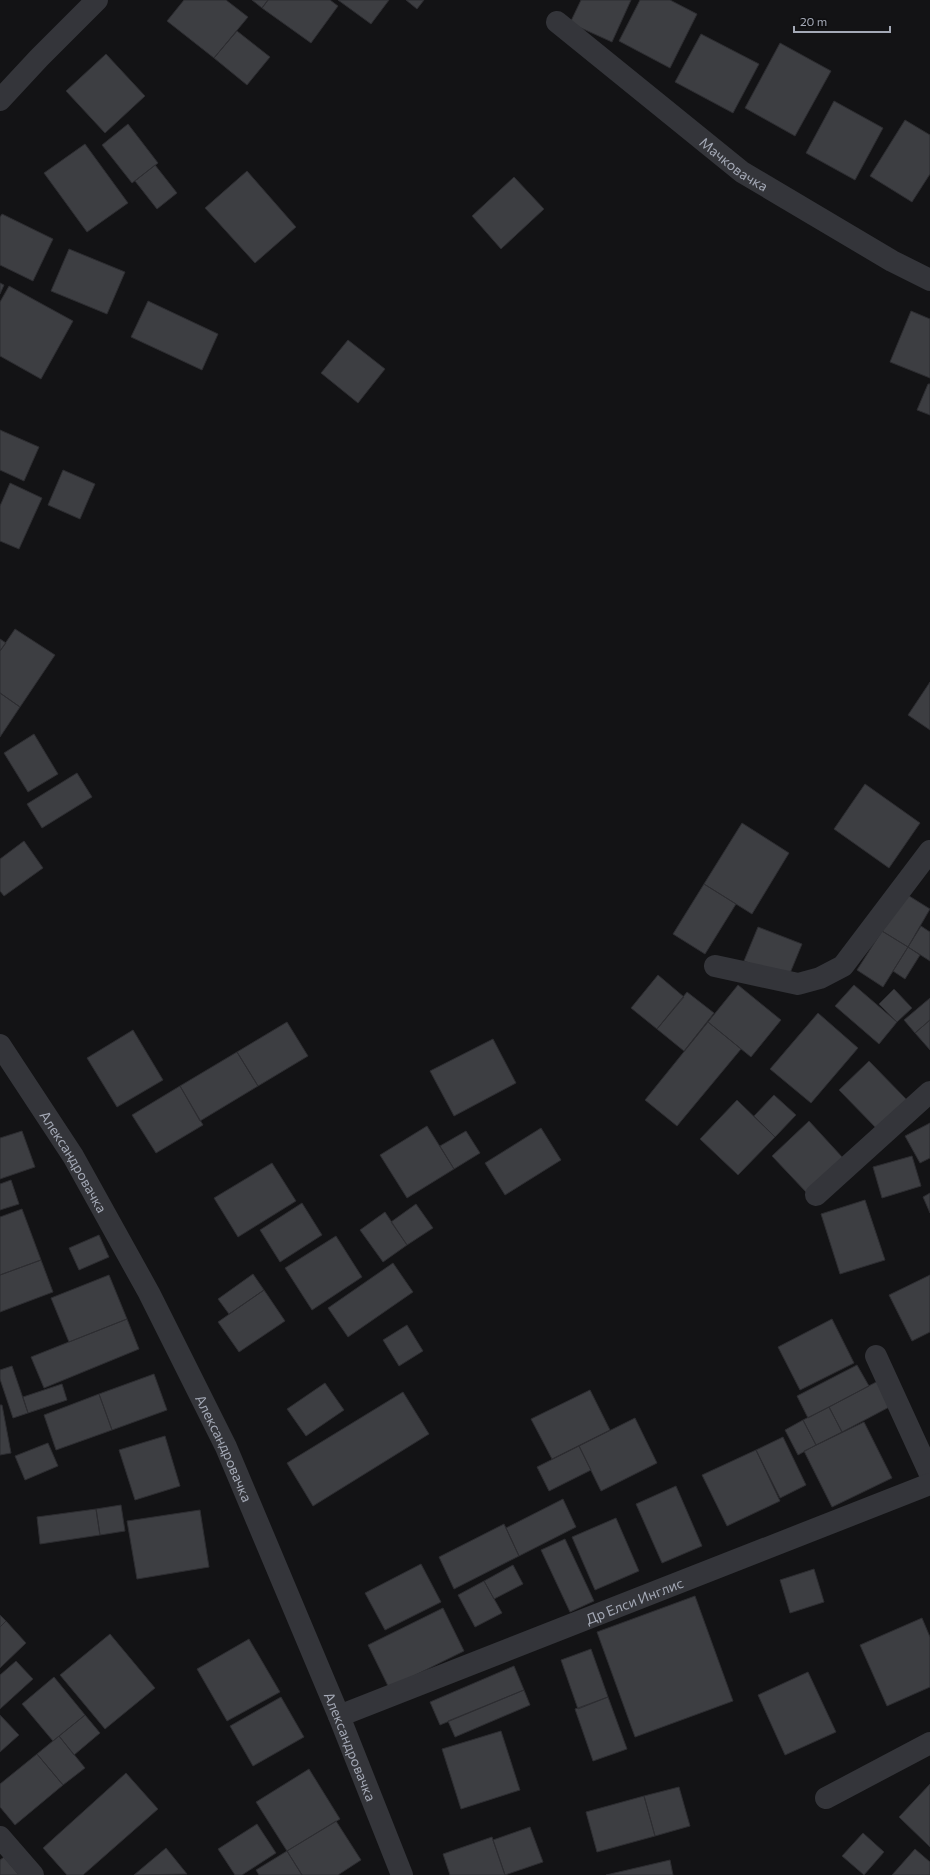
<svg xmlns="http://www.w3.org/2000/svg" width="930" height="1875" font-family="Commissioner,sans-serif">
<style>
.building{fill:#3d3e42;stroke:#2d2d31}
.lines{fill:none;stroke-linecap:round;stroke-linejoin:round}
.minor{stroke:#34353a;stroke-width:22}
.labels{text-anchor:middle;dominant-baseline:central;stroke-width:4;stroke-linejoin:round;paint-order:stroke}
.street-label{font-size:14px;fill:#a4a9b6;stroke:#0e0e10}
</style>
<rect width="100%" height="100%" fill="#131315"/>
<!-- building -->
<path class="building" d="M 184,0 L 226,0 L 248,17 L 214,58 L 167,21 Z
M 252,0 L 268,0 L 262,8 Z
M 268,0 L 330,0 L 338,6 L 311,43 L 262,8 Z
M 338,0 L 389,0 L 371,24 Z
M 406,0 L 424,0 L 417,9 Z
M 581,0 L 631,0 L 612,42 L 570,23 Z
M 640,0 L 670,0 L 697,14 L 670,68 L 619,41 Z
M 237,31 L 270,57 L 247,85 L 214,58 Z
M 701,34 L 759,64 L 733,113 L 675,82 Z
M 780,43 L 831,71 L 795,136 L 745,108 Z
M 106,54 L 145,96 L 105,133 L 66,91 Z
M 834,101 L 883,128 L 855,180 L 806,153 Z
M 905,120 L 930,135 L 930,174 L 912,202 L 870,176 Z
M 128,124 L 158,163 L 132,183 L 102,145 Z
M 85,144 L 128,203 L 87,232 L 44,173 Z
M 155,165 L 177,193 L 157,209 L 135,181 Z
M 247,171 L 296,227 L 255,263 L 205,208 Z
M 514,177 L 544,209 L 501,249 L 472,216 Z
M 2,214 L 53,239 L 33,281 L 0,265 L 0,217 Z
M 69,249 L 125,272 L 107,314 L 51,291 Z
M 0,283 L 4,285 L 0,294 Z
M 9,286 L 73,321 L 41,379 L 0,356 L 0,302 Z
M 148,301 L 218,334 L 202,370 L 131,337 Z
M 911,311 L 930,319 L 930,378 L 890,362 Z
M 348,340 L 385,369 L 358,403 L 321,373 Z
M 928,384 L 930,384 L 930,415 L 917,410 Z
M 0,430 L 39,447 L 24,481 L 0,470 Z
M 63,470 L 95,484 L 80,519 L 48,505 Z
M 10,483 L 42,498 L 19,549 L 0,541 L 0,506 Z
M 15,629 L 55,655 L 20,707 L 0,693 L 0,651 Z
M 0,639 L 6,643 L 0,651 Z
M 930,682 L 930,730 L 908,715 Z
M 0,693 L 20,707 L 0,737 Z
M 34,734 L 58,774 L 28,792 L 4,753 Z
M 77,773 L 92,797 L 42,828 L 27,804 Z
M 865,784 L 920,823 L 889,868 L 834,829 Z
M 742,823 L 789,853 L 752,914 L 704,884 Z
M 24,841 L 43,868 L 4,896 L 0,891 L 0,859 Z
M 704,884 L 736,904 L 705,954 L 673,934 Z
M 906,894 L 930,909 L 908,947 L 882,931 Z
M 921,926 L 930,932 L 930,961 L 908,947 Z
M 758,927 L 802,944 L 788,978 L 744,961 Z
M 882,931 L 908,947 L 883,987 L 857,970 Z
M 908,947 L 920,955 L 905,979 L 893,971 Z
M 658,975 L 684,997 L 657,1029 L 631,1008 Z
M 738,985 L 781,1020 L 751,1057 L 708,1022 Z
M 854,985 L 897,1022 L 879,1044 L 835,1006 Z
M 894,989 L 912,1008 L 897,1022 L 879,1004 Z
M 687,992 L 714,1013 L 684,1051 L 657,1029 Z
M 930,998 L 930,1020 L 915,1033 L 904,1020 Z
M 818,1013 L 858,1048 L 811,1103 L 770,1069 Z
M 930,1020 L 930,1050 L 915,1033 Z
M 287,1022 L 308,1056 L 258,1086 L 237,1052 Z
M 708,1022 L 741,1049 L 677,1126 L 645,1100 Z
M 133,1030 L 163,1080 L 117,1107 L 87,1058 Z
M 493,1039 L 516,1083 L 454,1116 L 430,1071 Z
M 237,1052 L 258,1086 L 200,1121 L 180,1086 Z
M 869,1061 L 908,1101 L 878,1130 L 839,1090 Z
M 180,1086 L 203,1125 L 156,1153 L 132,1115 Z
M 774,1095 L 796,1115 L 775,1137 L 754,1116 Z
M 737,1100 L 775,1137 L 738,1175 L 700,1139 Z
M 809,1121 L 843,1158 L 806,1192 L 772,1156 Z
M 930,1123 L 930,1158 L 920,1163 L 905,1136 Z
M 427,1126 L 454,1169 L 407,1198 L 380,1155 Z
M 541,1128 L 561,1160 L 505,1195 L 485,1163 Z
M 22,1131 L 35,1167 L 0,1179 L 0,1138 Z
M 466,1131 L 480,1153 L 454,1169 L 440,1146 Z
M 912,1156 L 921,1186 L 882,1198 L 873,1167 Z
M 272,1163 L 296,1201 L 238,1237 L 214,1198 Z
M 11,1180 L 19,1204 L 0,1210 L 0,1184 Z
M 930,1193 L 930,1213 L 923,1197 Z
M 865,1200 L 885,1260 L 840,1274 L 821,1214 Z
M 302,1203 L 322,1235 L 280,1262 L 260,1230 Z
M 416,1204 L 433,1228 L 407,1245 L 391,1222 Z
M 22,1209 L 41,1260 L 0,1275 L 0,1217 Z
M 385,1212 L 407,1245 L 383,1262 L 360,1230 Z
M 99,1235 L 109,1257 L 79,1270 L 69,1248 Z
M 336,1236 L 362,1277 L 312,1310 L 285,1268 Z
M 41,1260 L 53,1292 L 0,1312 L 0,1275 Z
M 393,1263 L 413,1292 L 348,1337 L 328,1308 Z
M 253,1274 L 264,1290 L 229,1314 L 218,1299 Z
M 109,1275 L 127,1319 L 69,1342 L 51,1298 Z
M 930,1275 L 930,1332 L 912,1341 L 889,1295 Z
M 264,1290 L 285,1321 L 239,1352 L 218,1322 Z
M 127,1319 L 139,1349 L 44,1388 L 31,1357 Z
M 832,1319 L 854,1363 L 800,1390 L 778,1347 Z
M 407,1325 L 423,1351 L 399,1366 L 383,1340 Z
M 857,1365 L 869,1386 L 808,1418 L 797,1396 Z
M 12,1366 L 28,1413 L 13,1418 L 0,1379 L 0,1370 Z
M 154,1374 L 167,1410 L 112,1430 L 99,1394 Z
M 880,1380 L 893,1405 L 842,1432 L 829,1407 Z
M 325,1383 L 344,1410 L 306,1436 L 287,1409 Z
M 62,1384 L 67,1400 L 28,1413 L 23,1397 Z
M 590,1390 L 610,1430 L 552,1459 L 531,1419 Z
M 403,1392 L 429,1434 L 313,1506 L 287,1463 Z
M 99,1394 L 112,1430 L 56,1450 L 44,1415 Z
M 0,1405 L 2,1405 L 11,1453 L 0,1455 Z
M 829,1407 L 842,1432 L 816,1445 L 803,1420 Z
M 635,1418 L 657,1463 L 601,1491 L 579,1446 Z
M 803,1420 L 816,1445 L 798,1455 L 785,1430 Z
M 864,1422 L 892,1478 L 832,1507 L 804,1451 Z
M 165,1436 L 180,1486 L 135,1500 L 119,1450 Z
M 783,1437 L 806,1485 L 780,1498 L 756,1450 Z
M 48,1443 L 58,1466 L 25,1480 L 15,1456 Z
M 579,1446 L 591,1470 L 549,1491 L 537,1467 Z
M 756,1450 L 780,1501 L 727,1526 L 702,1475 Z
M 676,1486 L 702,1546 L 662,1563 L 636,1504 Z
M 563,1499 L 576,1527 L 519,1556 L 506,1528 Z
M 121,1505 L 125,1531 L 100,1535 L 96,1509 Z
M 96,1509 L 100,1535 L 40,1544 L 37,1517 Z
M 200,1510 L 209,1567 L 137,1579 L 127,1521 Z
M 616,1518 L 639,1571 L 595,1590 L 572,1537 Z
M 504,1524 L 519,1556 L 454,1589 L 439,1557 Z
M 565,1539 L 594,1601 L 570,1612 L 541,1550 Z
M 421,1564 L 441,1602 L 385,1630 L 365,1593 Z
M 513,1565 L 523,1584 L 494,1599 L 484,1581 Z
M 814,1569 L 824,1602 L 790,1613 L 780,1580 Z
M 484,1581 L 502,1613 L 475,1627 L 458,1595 Z
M 695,1596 L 733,1701 L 635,1737 L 597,1632 Z
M 443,1608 L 464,1651 L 389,1688 L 368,1645 Z
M 0,1615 L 6,1621 L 0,1627 Z
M 922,1618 L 930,1637 L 930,1687 L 887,1706 L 860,1645 Z
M 6,1621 L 26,1643 L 0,1668 L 0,1627 Z
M 110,1634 L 155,1688 L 105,1729 L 60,1675 Z
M 249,1639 L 280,1692 L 227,1721 L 197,1669 Z
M 591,1649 L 608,1697 L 578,1709 L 561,1660 Z
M 16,1661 L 33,1679 L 0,1709 L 0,1675 Z
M 514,1666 L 524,1690 L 440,1725 L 430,1702 Z
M 808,1672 L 836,1732 L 785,1755 L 758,1695 Z
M 54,1677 L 85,1715 L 53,1741 L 22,1704 Z
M 524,1690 L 530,1705 L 455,1737 L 448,1721 Z
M 281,1697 L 304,1737 L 253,1766 L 230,1726 Z
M 608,1697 L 627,1749 L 593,1761 L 575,1709 Z
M 0,1715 L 19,1735 L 0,1752 Z
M 85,1715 L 100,1733 L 74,1755 L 59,1736 Z
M 501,1731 L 520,1790 L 461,1809 L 442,1749 Z
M 59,1736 L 85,1768 L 63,1785 L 37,1754 Z
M 37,1754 L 63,1785 L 15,1825 L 0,1807 L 0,1784 Z
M 309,1769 L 340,1819 L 287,1851 L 256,1802 Z
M 126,1773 L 158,1809 L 83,1875 L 67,1875 L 43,1848 Z
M 930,1784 L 930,1847 L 899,1817 Z
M 679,1787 L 690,1826 L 655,1836 L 644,1796 Z
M 644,1796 L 655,1836 L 597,1852 L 586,1812 Z
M 336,1821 L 361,1860 L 338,1875 L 302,1875 L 287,1851 Z
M 257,1824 L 276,1853 L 242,1875 L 235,1875 L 218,1849 Z
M 530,1827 L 543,1862 L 505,1875 L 493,1840 Z
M 863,1833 L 884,1852 L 864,1875 L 842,1856 Z
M 492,1837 L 505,1875 L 450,1875 L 443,1854 Z
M 166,1848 L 187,1874 L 135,1875 L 134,1875 Z
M 915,1849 L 930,1862 L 930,1875 L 892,1875 Z
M 287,1851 L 302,1875 L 259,1875 L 256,1870 Z
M 4,1857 L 19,1875 L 0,1875 L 0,1860 Z
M 670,1860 L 673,1875 L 606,1875 Z"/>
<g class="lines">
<!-- minor -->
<g class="minor">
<path id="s1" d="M 557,22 L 742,172 L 892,261 L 930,280"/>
<path d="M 0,100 L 39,58 L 97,0"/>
<path d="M 715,966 L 798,984 L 820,978 L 843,966 L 930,851"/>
<path id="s2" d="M 0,1045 L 73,1156 L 149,1293 L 226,1447 L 339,1716 L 402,1875"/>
<path d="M 816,1195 L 930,1092"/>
<path d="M 876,1356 L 930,1474"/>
<path id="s3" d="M 339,1716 L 930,1484"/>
<path d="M 826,1798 L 930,1743"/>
<path d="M 0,1837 L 33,1875"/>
</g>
</g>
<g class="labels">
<!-- street labels -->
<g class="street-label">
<text stroke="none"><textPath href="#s1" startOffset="227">Мачковачка</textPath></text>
<text stroke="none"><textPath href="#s2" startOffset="138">Александровачка</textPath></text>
<text stroke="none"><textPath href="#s2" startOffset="462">Александровачка</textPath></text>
<text stroke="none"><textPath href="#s3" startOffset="317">Др Елси Инглис</textPath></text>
<text stroke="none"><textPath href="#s2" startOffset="786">Александровачка</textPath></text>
</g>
</g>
<!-- scale -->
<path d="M794 26v6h96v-6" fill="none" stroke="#a4a9b6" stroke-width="2"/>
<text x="800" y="26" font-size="12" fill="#a4a9b6" stroke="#0e0e10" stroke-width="3" paint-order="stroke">20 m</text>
</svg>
